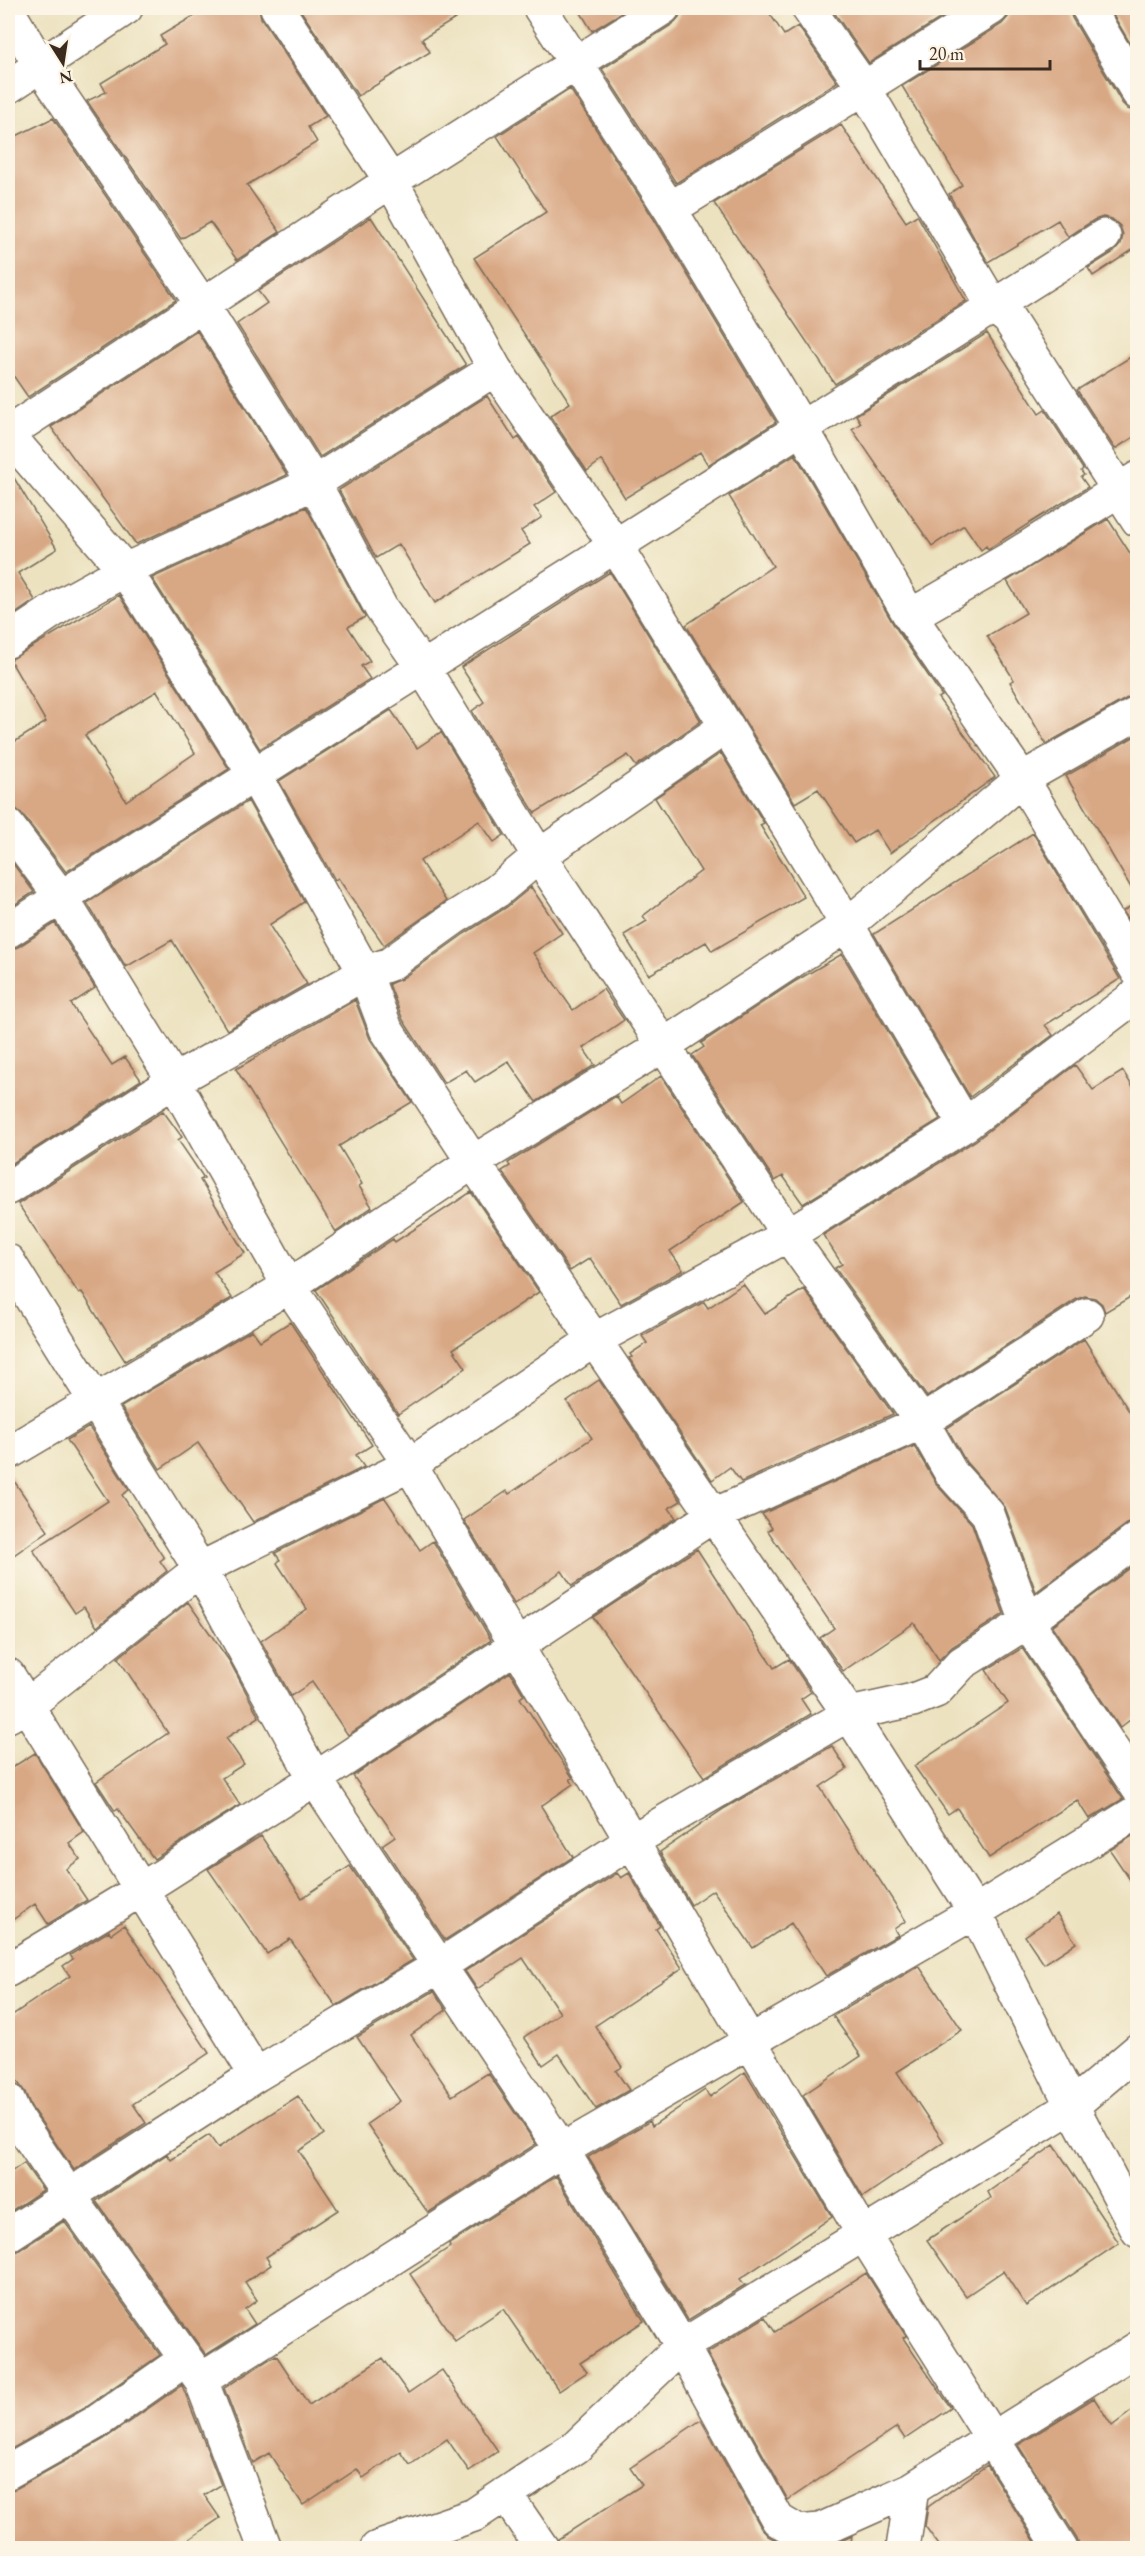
<svg xmlns="http://www.w3.org/2000/svg" width="1145" height="2556" font-family="'EB Garamond',serif">
<style>
.building{fill:#d8a784;fill-rule:evenodd}
.lines{fill:none;stroke-linecap:round;stroke-linejoin:round}
.minor-casing{stroke:#796a57;stroke-width:36}
.tertiary-casing{stroke:#796a57;stroke-width:36}
.minor{stroke:#fff;stroke-width:33}
.tertiary{stroke:#fff;stroke-width:33}
</style>
<rect width="100%" height="100%" fill="#fcf5e5"/>
<filter id="ink" filterUnits="userSpaceOnUse"><feTurbulence type="fractalNoise" baseFrequency=".0167" numOctaves="2"/><feDisplacementMap in="SourceGraphic" scale="12" xChannelSelector="R" yChannelSelector="G"/><feConvolveMatrix kernelMatrix="1 2 1 2 8 2 1 2 1" color-interpolation-filters="sRGB"/></filter>
<filter id="wash" filterUnits="userSpaceOnUse"><feTurbulence type="fractalNoise" baseFrequency=".008" numOctaves="4" result="noise"/><feDisplacementMap in="SourceGraphic" scale="24" xChannelSelector="R" yChannelSelector="G"/><feGaussianBlur stdDeviation="1.35" result="paint"/><feColorMatrix in="noise" values="0 0 0 0 0 0 0 0 0 0 0 0 0 0 0 0 0 1.4 0 .05"/><feComposite in="paint" operator="in"/></filter>
<g filter="url(#wash)">
<rect width="100%" height="100%" fill="#ece2c0"/>
<g id="blocks">
<!-- building -->
<path class="building" d="M 207,8 L 259,8 L 261,18 L 326,116 L 308,127 L 317,142 L 247,185 L 280,232 L 237,260 L 210,222 L 181,239 L 87,101 L 106,92 L 101,83 L 165,44 L 160,36 Z
M 299,8 L 473,8 L 422,39 L 430,52 L 358,96 Z
M 578,8 L 629,8 L 592,31 Z
M 682,8 L 766,8 L 784,35 L 798,26 L 837,82 L 676,183 L 602,69 L 673,24 L 679,17 Z
M 831,8 L 957,8 L 869,63 Z
M 1011,8 L 1069,8 L 1072,18 L 1122,103 L 1128,109 L 1137,112 L 1137,247 L 1093,276 L 1088,268 L 1114,252 L 1121,244 L 1123,235 L 1120,226 L 1112,219 L 1103,217 L 1094,220 L 1068,237 L 1058,220 L 988,262 L 949,194 L 962,185 L 902,86 L 1002,24 L 1008,17 Z
M 1109,8 L 1137,8 L 1137,55 Z
M 570,89 L 654,219 L 776,422 L 708,465 L 700,452 L 625,498 L 602,460 L 587,471 L 550,416 L 570,403 L 474,258 L 546,212 L 497,136 Z
M 53,118 L 176,300 L 28,397 L 8,368 L 8,140 Z
M 841,125 L 906,222 L 917,215 L 966,301 L 835,384 L 714,203 Z
M 371,217 L 466,365 L 320,457 L 237,324 L 267,303 L 258,291 Z
M 197,331 L 287,475 L 136,544 L 51,427 Z
M 987,333 L 1039,414 L 1045,410 L 1083,469 L 1081,471 L 1084,475 L 1081,477 L 1088,487 L 988,549 L 986,546 L 981,550 L 964,525 L 932,546 L 852,429 L 861,423 L 856,415 Z
M 1137,353 L 1137,435 L 1115,449 L 1077,390 Z
M 487,396 L 515,440 L 519,437 L 556,492 L 534,507 L 542,517 L 521,531 L 530,544 L 435,603 L 399,544 L 376,558 L 339,490 Z
M 795,454 L 894,625 L 942,696 L 938,698 L 995,777 L 890,853 L 875,830 L 854,843 L 818,789 L 795,803 L 686,625 L 773,566 L 729,496 Z
M 8,468 L 57,549 L 18,573 L 35,600 L 8,619 Z
M 306,507 L 365,617 L 348,627 L 370,661 L 361,666 L 370,679 L 260,749 L 152,578 Z
M 1108,519 L 1137,564 L 1137,694 L 1129,697 L 1046,744 L 1010,682 L 1014,680 L 987,636 L 1026,613 L 1007,581 Z
M 610,572 L 701,721 L 636,766 L 628,755 L 535,813 L 472,711 L 484,702 L 461,667 Z
M 119,595 L 229,769 L 66,872 L 23,815 L 16,809 L 8,808 L 8,746 L 46,722 L 10,660 ZM 157,691 L 195,753 L 126,801 L 85,735 Z
M 391,710 L 417,748 L 441,732 L 504,835 L 494,842 L 479,821 L 420,861 L 446,901 L 384,945 L 338,878 L 335,880 L 279,781 Z
M 1137,735 L 1137,898 L 1066,776 Z
M 721,753 L 764,823 L 760,825 L 804,897 L 712,951 L 706,942 L 649,975 L 624,935 L 647,921 L 643,916 L 701,871 L 655,798 Z
M 248,801 L 304,902 L 269,925 L 307,984 L 227,1030 L 172,940 L 126,967 L 87,903 Z
M 1033,833 L 1120,979 L 1045,1025 L 1053,1035 L 970,1097 L 874,934 Z
M 8,857 L 34,892 L 8,909 Z
M 531,887 L 562,933 L 533,953 L 573,1010 L 603,989 L 624,1020 L 583,1048 L 595,1065 L 536,1102 L 508,1061 L 475,1082 L 466,1070 L 444,1083 L 403,1020 L 389,984 L 401,979 L 464,934 L 507,907 Z
M 1137,902 L 1137,935 L 1123,911 Z
M 55,923 L 95,988 L 71,1004 L 112,1065 L 125,1057 L 141,1080 L 8,1166 L 8,950 L 18,947 Z
M 842,954 L 940,1119 L 803,1204 L 783,1176 L 775,1181 L 692,1055 L 704,1047 L 701,1043 L 794,982 Z
M 355,1000 L 370,1039 L 412,1102 L 339,1146 L 362,1184 L 359,1186 L 372,1207 L 336,1232 L 236,1069 Z
M 1075,1065 L 1093,1090 L 1123,1071 L 1137,1094 L 1137,1293 L 1105,1312 L 1102,1304 L 1095,1298 L 1085,1296 L 1077,1299 L 927,1397 L 835,1268 L 842,1264 L 823,1235 L 975,1141 Z
M 661,1076 L 744,1202 L 670,1251 L 683,1270 L 621,1304 L 590,1258 L 570,1271 L 502,1171 L 510,1166 L 508,1163 L 616,1096 L 621,1104 Z
M 163,1111 L 182,1137 L 178,1140 L 204,1178 L 200,1180 L 245,1253 L 214,1272 L 232,1298 L 125,1361 L 82,1292 L 79,1294 L 18,1204 Z
M 471,1192 L 539,1292 L 453,1349 L 466,1368 L 398,1414 L 316,1290 L 393,1239 L 395,1242 Z
M 743,1284 L 765,1314 L 804,1289 L 893,1414 L 741,1482 L 730,1467 L 712,1480 L 629,1358 L 632,1357 L 630,1354 L 647,1343 L 642,1336 L 704,1302 L 708,1308 Z
M 290,1322 L 372,1445 L 356,1455 L 364,1467 L 253,1522 L 198,1443 L 160,1469 L 121,1407 L 252,1330 L 260,1341 Z
M 1084,1339 L 1137,1424 L 1137,1521 L 1127,1524 L 1036,1592 L 1005,1507 L 966,1462 L 947,1428 Z
M 599,1380 L 681,1501 L 669,1508 L 676,1518 L 572,1586 L 562,1571 L 514,1604 L 464,1520 L 507,1491 L 509,1494 L 592,1438 L 567,1402 Z
M 89,1427 L 129,1490 L 122,1495 L 164,1558 L 160,1561 L 167,1571 L 97,1627 L 84,1607 L 75,1613 L 33,1550 L 108,1501 L 67,1440 Z
M 914,1446 L 937,1485 L 972,1524 L 1004,1614 L 952,1647 L 939,1660 L 914,1623 L 843,1671 L 820,1638 L 834,1628 L 768,1531 L 772,1528 L 762,1514 Z
M 8,1472 L 48,1531 L 8,1559 Z
M 385,1498 L 420,1550 L 433,1541 L 491,1640 L 348,1735 L 312,1682 L 291,1696 L 261,1641 L 307,1609 L 277,1563 L 280,1560 L 275,1553 Z
M 697,1549 L 774,1668 L 789,1659 L 811,1692 L 801,1699 L 811,1714 L 704,1777 L 593,1617 Z
M 1137,1563 L 1137,1714 L 1120,1728 L 1052,1626 Z
M 188,1602 L 230,1662 L 259,1717 L 226,1738 L 244,1764 L 222,1778 L 240,1805 L 154,1859 L 118,1809 L 115,1811 L 96,1782 L 168,1733 L 118,1658 Z
M 1022,1648 L 1123,1799 L 1089,1819 L 1077,1800 L 989,1858 L 957,1808 L 948,1814 L 914,1766 L 1008,1703 L 986,1670 Z
M 510,1672 L 524,1695 L 520,1698 L 573,1778 L 570,1779 L 573,1784 L 541,1806 L 573,1857 L 445,1940 L 382,1845 L 395,1836 L 353,1776 Z
M 832,1746 L 847,1769 L 820,1787 L 906,1921 L 894,1929 L 898,1935 L 826,1976 L 791,1923 L 753,1948 L 713,1890 L 691,1905 L 660,1852 L 725,1808 Z
M 35,1753 L 84,1832 L 69,1843 L 80,1859 L 66,1869 L 87,1900 L 48,1924 L 35,1904 L 8,1923 L 8,1770 Z
M 1137,1833 L 1137,1890 L 1110,1850 Z
M 261,1836 L 302,1898 L 350,1866 L 413,1960 L 336,2006 L 290,1939 L 267,1954 L 208,1869 Z
M 617,1873 L 621,1878 L 629,1873 L 660,1926 L 656,1929 L 682,1968 L 595,2026 L 622,2067 L 616,2071 L 629,2090 L 596,2109 L 559,2054 L 543,2065 L 524,2037 L 560,2013 L 523,1958 L 477,1989 L 465,1971 Z
M 1057,1914 L 1076,1943 L 1044,1964 L 1025,1936 Z
M 124,1925 L 209,2053 L 133,2104 L 146,2123 L 74,2170 L 31,2107 L 25,2092 L 8,2069 L 8,2018 L 70,1976 L 63,1966 L 73,1959 L 70,1955 L 109,1931 L 111,1934 Z
M 919,1966 L 962,2030 L 897,2072 L 944,2142 L 863,2197 L 803,2095 L 861,2056 L 833,2016 Z
M 434,1991 L 446,2010 L 411,2035 L 452,2096 L 488,2073 L 536,2144 L 428,2213 L 367,2124 L 400,2101 L 357,2037 Z
M 745,2072 L 832,2217 L 740,2279 L 745,2285 L 688,2320 L 588,2157 L 650,2121 L 652,2126 L 705,2090 L 710,2097 Z
M 298,2096 L 324,2134 L 299,2151 L 338,2210 L 266,2257 L 271,2265 L 245,2282 L 257,2300 L 245,2309 L 255,2324 L 206,2355 L 96,2201 L 167,2154 L 171,2160 L 209,2135 L 218,2148 Z
M 1054,2145 L 1119,2243 L 1026,2306 L 1003,2271 L 966,2296 L 927,2240 L 991,2198 L 988,2192 Z
M 24,2163 L 43,2190 L 8,2213 L 8,2174 Z
M 556,2176 L 644,2321 L 580,2363 L 587,2372 L 559,2391 L 503,2309 L 455,2341 L 410,2274 L 450,2247 L 449,2244 Z
M 64,2221 L 160,2355 L 85,2407 L 8,2451 L 8,2253 L 18,2251 Z
M 866,2273 L 906,2336 L 903,2338 L 951,2408 L 905,2439 L 897,2427 L 788,2500 L 707,2353 L 765,2317 L 775,2332 Z
M 276,2355 L 309,2405 L 383,2358 L 408,2393 L 442,2370 L 498,2451 L 469,2471 L 447,2439 L 410,2465 L 401,2452 L 363,2478 L 357,2469 L 303,2505 L 269,2453 L 253,2463 L 224,2388 Z
M 182,2385 L 221,2485 L 204,2495 L 220,2518 L 176,2548 L 8,2548 L 8,2491 L 17,2488 L 104,2439 Z
M 1094,2398 L 1112,2426 L 1137,2407 L 1137,2548 L 1080,2548 L 1077,2538 L 1018,2445 Z
M 701,2420 L 762,2529 L 768,2536 L 790,2548 L 560,2548 L 558,2539 L 642,2485 L 630,2468 Z
M 987,2465 L 1039,2548 L 941,2548 L 925,2526 L 928,2507 Z
M 852,2536 L 850,2548 L 822,2548 L 828,2547 Z"/>
</g>
</g>
<g filter="url(#ink)">
<use href="#blocks" fill-opacity="0" stroke="#796a57" stroke-width="1.5"/>
<g class="lines">
<defs>
<path id="minor" d="M 277,8 L 391,181 L 495,369 L 615,545 L 817,874 L 965,1125
M 540,8 L 670,209 L 801,427 L 910,616 L 1022,779 L 1138,972
M 808,8 L 864,88 L 993,306 L 1009,319 L 1138,520
M 1088,8 L 1138,93
M 8,11 L 40,65 L 203,306 L 314,483 L 381,608 L 423,668 L 539,856 L 788,1235 L 922,1422 L 951,1473 L 988,1514 L 1027,1622 L 1138,1788
M 670,209 L 992,8
M 8,433 L 391,181 L 663,8
M 8,435 L 125,570 L 254,774 L 365,973 L 386,1029 L 473,1162 L 849,1714 L 975,1912 L 1072,2106 L 1138,2231
M 910,616 L 1014,556 L 1138,478
M 8,641 L 63,604 L 125,570 L 314,483 L 495,369
M 8,826 L 61,897 L 174,1081 L 289,1286 L 410,1465 L 864,2235 L 1061,2548
M 8,931 L 1104,236
M 8,1188 L 174,1081 L 365,973 L 390,964 L 454,918 L 497,891 L 539,856 L 727,726
M 8,1261 L 200,1569 L 315,1779 L 562,2150 L 682,2346 L 1072,2106 L 1138,2050
M 8,1453 L 289,1286 L 473,1162 L 664,1045 L 847,925 L 1022,779 L 1138,713
M 8,1675 L 256,2075
M 8,1716 L 28,1705 L 200,1569 L 410,1465 L 594,1340 L 788,1235 L 965,1125 L 1138,994
M 8,1970 L 142,1889 L 315,1779 L 714,1515 L 922,1422 L 1087,1315
M 8,2100 L 15,2116 L 68,2194 L 201,2380 L 265,2548
M 8,2235 L 256,2075 L 439,1966 L 630,1842 L 849,1714 L 913,1700 L 936,1691 L 962,1663 L 1027,1622 L 1138,1539
M 201,2380 L 562,2150 L 975,1912 L 1138,1811
M 8,2472 L 95,2423 L 186,2359
M 505,2494 L 542,2548
M 377,2548 L 474,2515 L 576,2447 L 682,2346 L 778,2520 L 798,2532 L 820,2530 L 912,2489 L 1138,2348
M 903,2548 L 912,2489"/>
<path id="tertiary" d="M 8,87 L 126,8"/>
</defs>
<!-- minor casing -->
<use href="#minor" class="minor-casing"/>
<!-- tertiary casing -->
<use href="#tertiary" class="tertiary-casing"/>
<!-- minor -->
<use href="#minor" class="minor"/>
<!-- tertiary -->
<use href="#tertiary" class="tertiary"/>
</g>
</g>
<!-- margin -->
<rect width="1145" height="2556" fill="none" stroke="#fcf5e5" stroke-width="30"/>
<!-- north arrow -->
<g transform="translate(63 63) rotate(168)" stroke="#fcf5e5" stroke-width="4.5" paint-order="stroke">
<path d="M0-4.5L10 22L0 15L-10 22Z" fill="#3b2a1e"/>
<text y="-9" font-size="16" font-weight="bold" text-anchor="middle" fill="#3b2a1e">N</text>
</g>
<!-- scale -->
<path d="M920 60v9h130v-9" fill="none" stroke="#3b2a1e" stroke-width="3"/>
<text x="929" y="60" font-size="18" fill="#3b2a1e" stroke="#fcf5e5" stroke-width="4.5" paint-order="stroke">20 m</text>
</svg>
